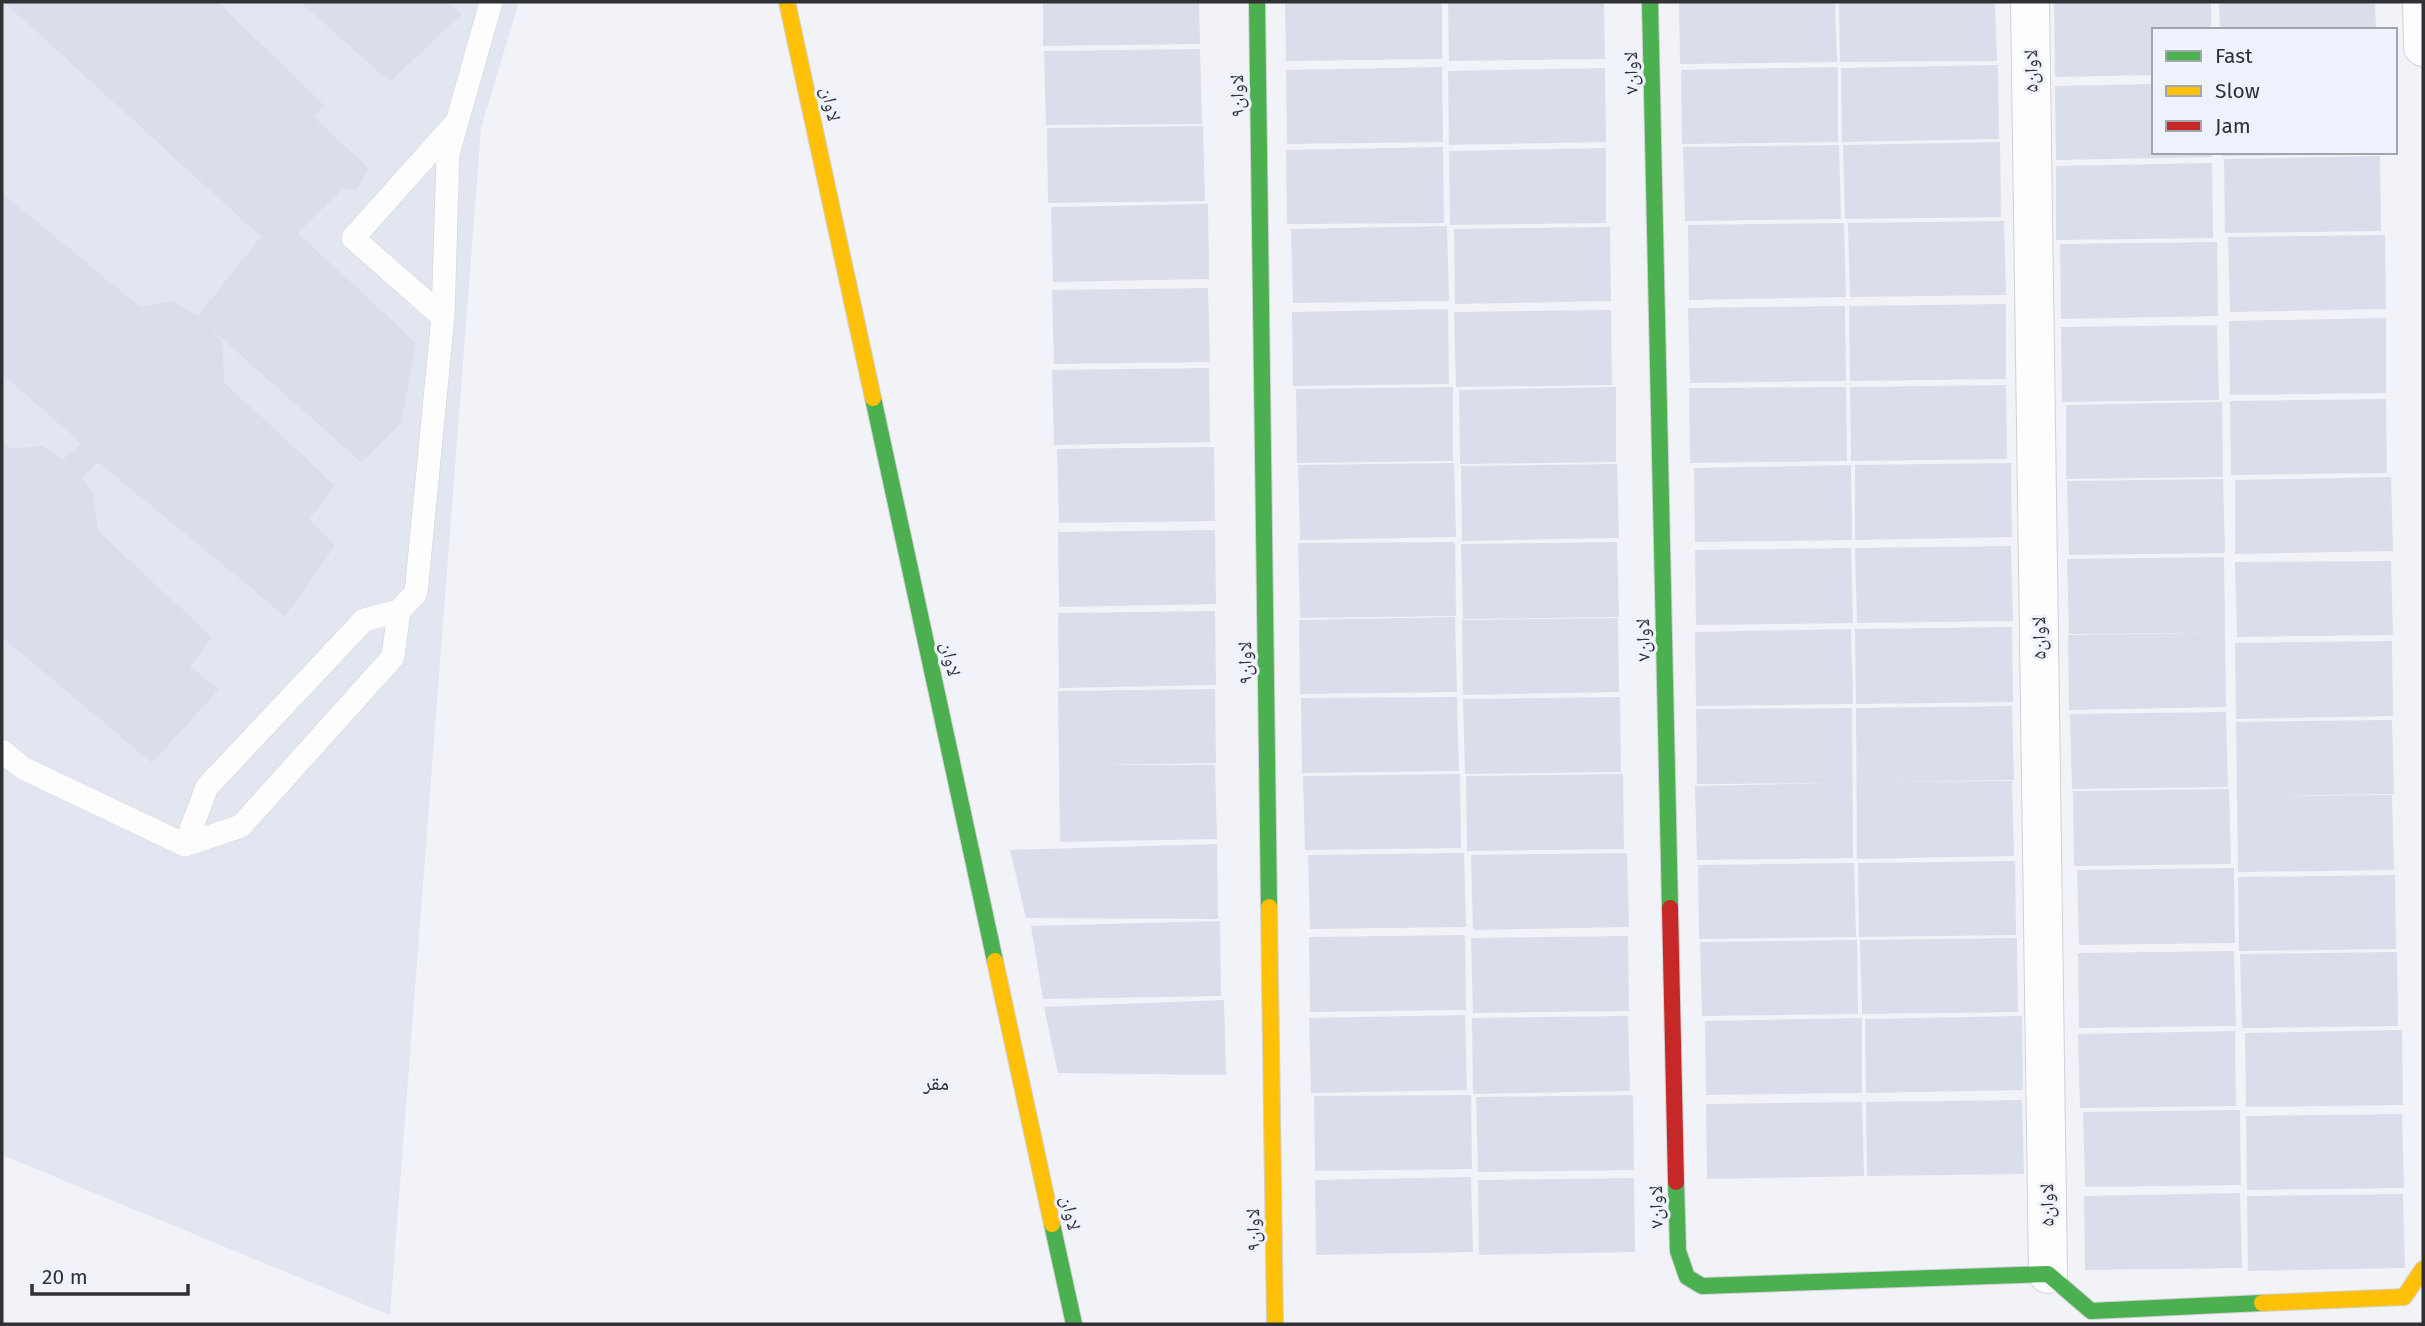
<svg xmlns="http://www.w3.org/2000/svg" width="2425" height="1326" font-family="'Fira Sans','Noto Naskh Arabic',sans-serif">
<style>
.built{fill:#e2e6f1}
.building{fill:#dadeea}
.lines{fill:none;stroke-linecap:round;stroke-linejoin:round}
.lane-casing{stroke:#d0d1d5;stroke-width:24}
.street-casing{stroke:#d0d1d5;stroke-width:40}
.fast-casing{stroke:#d0d1d5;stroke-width:18}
.slow-casing{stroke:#d0d1d5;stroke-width:18}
.jam-casing{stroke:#d0d1d5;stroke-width:18}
.lane{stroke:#fdfdfe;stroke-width:23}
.street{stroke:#fdfdfe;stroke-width:38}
.fast{stroke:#4caf50;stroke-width:16}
.slow{stroke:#ffc107;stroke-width:16}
.jam{stroke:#c62828;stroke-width:16}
.labels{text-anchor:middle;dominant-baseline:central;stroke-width:6;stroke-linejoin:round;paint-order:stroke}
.street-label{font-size:19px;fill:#2f3135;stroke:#eef2fc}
.neighbourhood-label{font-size:21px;fill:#2f3135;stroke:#eef2fc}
</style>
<rect width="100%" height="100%" fill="#f2f3f8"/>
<!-- built -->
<path class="built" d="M 2,2 L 519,2 L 481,128 L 390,1315 L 2,1155 Z"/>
<!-- building -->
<path class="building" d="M 4,2 L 218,2 L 325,106 L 313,116 L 369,169 L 356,190 L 344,188 L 298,233 L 416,343 L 401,424 L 361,462 L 211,329 L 223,344 L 224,382 L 334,485 L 309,520 L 335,546 L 285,616 L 98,462 L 82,478 L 93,492 L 98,531 L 212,637 L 190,667 L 219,689 L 152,763 L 2,637 L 2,441 L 11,449 L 42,446 L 64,459 L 81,443 L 2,374 L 2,193 L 140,307 L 172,301 L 198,316 L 261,237 Z
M 300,2 L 448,2 L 462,14 L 390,82 Z
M 1043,2 L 1199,2 L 1200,44 L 1043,46 Z
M 1285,2 L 1442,2 L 1442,59 L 1286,61 Z
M 1448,2 L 1604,2 L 1605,59 L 1449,61 Z
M 1679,2 L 1835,2 L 1837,62 L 1680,64 Z
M 1839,2 L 1995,2 L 1997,61 L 1840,62 Z
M 2054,2 L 2211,2 L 2211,30 L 2154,30 L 2154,75 L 2055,77 Z
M 2219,2 L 2375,2 L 2376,30 L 2220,30 Z
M 1200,49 L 1202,124 L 1046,125 L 1044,51 Z
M 1998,65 L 1999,139 L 1842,142 L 1841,68 Z
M 1442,67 L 1443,142 L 1287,144 L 1286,70 Z
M 1838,67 L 1838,142 L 1682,144 L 1681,70 Z
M 1605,68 L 1606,142 L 1449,145 L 1448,71 Z
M 2154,84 L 2154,152 L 2212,152 L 2212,157 L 2056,160 L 2055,86 Z
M 1203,126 L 1205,201 L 1048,203 L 1047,128 Z
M 2000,142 L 2001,217 L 1845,219 L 1843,145 Z
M 1839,145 L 1841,219 L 1685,221 L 1683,147 Z
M 1443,147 L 1444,223 L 1287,224 L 1286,150 Z
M 1606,148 L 1606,223 L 1450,225 L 1449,151 Z
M 2222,152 L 2317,152 L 2317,155 L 2222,156 Z
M 2380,156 L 2381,231 L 2225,233 L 2224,159 Z
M 2212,163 L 2213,238 L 2056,240 L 2056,166 Z
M 1208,204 L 1209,279 L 1053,282 L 1051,207 Z
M 2004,221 L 2006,295 L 1850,297 L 1848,223 Z
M 1844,223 L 1846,297 L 1689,300 L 1688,225 Z
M 1447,226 L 1449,301 L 1293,303 L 1291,229 Z
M 1610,227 L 1611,301 L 1455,304 L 1454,229 Z
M 2385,235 L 2386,309 L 2230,312 L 2228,237 Z
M 2217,242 L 2218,316 L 2061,319 L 2060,244 Z
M 1208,288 L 1210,362 L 1054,364 L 1052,290 Z
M 2006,304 L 2006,379 L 1850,381 L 1849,306 Z
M 1845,306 L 1846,381 L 1690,383 L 1688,308 Z
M 1448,309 L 1449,384 L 1293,386 L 1292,312 Z
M 1611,310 L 1612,385 L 1456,387 L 1454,312 Z
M 2386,318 L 2386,393 L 2230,395 L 2229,321 Z
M 2217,325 L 2219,400 L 2062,402 L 2061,327 Z
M 1209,368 L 1210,442 L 1054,445 L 1052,370 Z
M 2006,385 L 2007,459 L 1851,461 L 1850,387 Z
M 1453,387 L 1453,461 L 1297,463 L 1296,389 Z
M 1616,387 L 1616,462 L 1460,464 L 1459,390 Z
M 1846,387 L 1847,461 L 1690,463 L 1689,388 Z
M 2386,399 L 2387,473 L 2231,475 L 2230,401 Z
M 2222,402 L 2223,477 L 2066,479 L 2066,405 Z
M 1214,447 L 1215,521 L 1059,523 L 1057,449 Z
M 1454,463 L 1456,537 L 1300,540 L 1298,465 Z
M 2011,463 L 2012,537 L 1855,540 L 1855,465 Z
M 1617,464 L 1619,538 L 1462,541 L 1461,466 Z
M 1851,465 L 1852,540 L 1695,542 L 1694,468 Z
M 2391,477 L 2393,551 L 2235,554 L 2235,480 Z
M 2223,479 L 2225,553 L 2069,555 L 2067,481 Z
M 1215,530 L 1216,604 L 1059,607 L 1058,532 Z
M 1455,542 L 1456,616 L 1300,618 L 1298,543 Z
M 1617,542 L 1619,617 L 1463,619 L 1461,544 Z
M 2011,546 L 2013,621 L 1857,623 L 1855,548 Z
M 1851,548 L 1853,623 L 1696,625 L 1695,550 Z
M 2224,557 L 2226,707 L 2069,710 L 2068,635 L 2212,633 L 2069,634 L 2067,559 Z
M 2391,561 L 2393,635 L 2237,637 L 2235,562 Z
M 1215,611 L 1216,685 L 1059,688 L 1058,613 Z
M 1455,617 L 1457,692 L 1300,694 L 1299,620 Z
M 1618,618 L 1619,692 L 1463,695 L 1462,620 Z
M 2012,627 L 2013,702 L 1856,704 L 1855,629 Z
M 1851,629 L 1853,704 L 1696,706 L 1695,632 Z
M 2392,641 L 2393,716 L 2236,719 L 2235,643 Z
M 1215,689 L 1216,763 L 1102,765 L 1215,765 L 1217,839 L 1060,842 L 1058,691 Z
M 1457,697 L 1459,771 L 1302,773 L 1301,698 Z
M 1620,697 L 1621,772 L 1465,774 L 1463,699 Z
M 2012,706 L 2014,780 L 1869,782 L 2012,781 L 2014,856 L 1857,859 L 1856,708 Z
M 1852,708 L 1853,858 L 1697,860 L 1695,786 L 1839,783 L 1697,784 L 1696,709 Z
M 2226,712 L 2228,787 L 2072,789 L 2070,714 Z
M 2392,720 L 2394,794 L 2249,796 L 2392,795 L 2394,870 L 2238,872 L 2236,722 Z
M 1460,774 L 1461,848 L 1305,850 L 1303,776 Z
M 1623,774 L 1624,849 L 1467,851 L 1466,776 Z
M 2229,789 L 2231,864 L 2074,866 L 2073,791 Z
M 1217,844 L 1218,919 L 1026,918 L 1010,850 Z
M 1464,853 L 1466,927 L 1310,929 L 1308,855 Z
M 1627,853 L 1629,927 L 1473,930 L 1471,855 Z
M 2015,861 L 2016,935 L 1859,937 L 1858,863 Z
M 1854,863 L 1856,937 L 1699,939 L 1698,865 Z
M 2234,868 L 2235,943 L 2079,945 L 2077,870 Z
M 2395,875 L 2396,949 L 2239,951 L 2238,877 Z
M 1220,921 L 1221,996 L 1043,999 L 1031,926 Z
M 1465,935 L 1466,1010 L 1310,1012 L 1309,937 Z
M 1628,936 L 1629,1011 L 1473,1013 L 1471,938 Z
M 2017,938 L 2018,1012 L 1862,1014 L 1860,940 Z
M 1857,940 L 1858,1014 L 1702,1016 L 1700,942 Z
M 2234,951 L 2236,1026 L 2079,1028 L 2078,953 Z
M 2397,952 L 2398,1026 L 2242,1028 L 2240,954 Z
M 1224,1000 L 1226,1075 L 1058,1073 L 1044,1007 Z
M 1465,1015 L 1467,1090 L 1311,1093 L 1309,1018 Z
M 1628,1016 L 1630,1091 L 1473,1094 L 1472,1018 Z
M 2022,1016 L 2023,1090 L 1866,1093 L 1865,1019 Z
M 1862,1018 L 1862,1093 L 1706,1095 L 1705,1021 Z
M 2402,1030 L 2403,1105 L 2246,1107 L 2245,1033 Z
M 2235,1031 L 2236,1106 L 2080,1108 L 2078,1034 Z
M 1471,1095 L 1472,1169 L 1315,1171 L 1314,1096 Z
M 1633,1095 L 1634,1170 L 1478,1172 L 1476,1097 Z
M 2022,1100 L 2024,1174 L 1867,1176 L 1866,1102 Z
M 1862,1102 L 1864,1176 L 1707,1179 L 1706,1104 Z
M 2240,1110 L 2241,1185 L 2085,1187 L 2083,1112 Z
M 2402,1114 L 2404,1188 L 2247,1190 L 2246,1116 Z
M 1471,1177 L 1473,1252 L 1316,1255 L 1315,1180 Z
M 1634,1178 L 1635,1252 L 1479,1255 L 1478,1180 Z
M 2240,1193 L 2242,1268 L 2085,1270 L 2084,1196 Z
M 2403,1194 L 2405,1268 L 2248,1271 L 2247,1196 Z"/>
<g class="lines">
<defs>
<path id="lane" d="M 443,317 L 353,238 L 453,126
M 2,751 L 23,768 L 185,845 L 241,826 L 393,657 L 399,611
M 185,845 L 207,787 L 364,620 L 399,611 L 416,593 L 443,317 L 448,154 L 491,2"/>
<path id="street" d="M 2030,2 L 2048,1274
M 2422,2 L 2423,47"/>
<path id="fast" d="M 1257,2 L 1269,907
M 1650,2 L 1670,908
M 873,398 L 995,961
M 1676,1182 L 1678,1251 L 1687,1277 L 1702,1286 L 2048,1274 L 2091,1311 L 2262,1303
M 1052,1224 L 1074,1324"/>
<path id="slow" d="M 787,2 L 873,398
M 1269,907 L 1275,1324
M 995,961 L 1052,1224
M 2262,1303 L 2404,1297 L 2423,1269"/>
<path id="jam" d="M 1670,908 L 1676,1182"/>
</defs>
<!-- lane casing -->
<use href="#lane" class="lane-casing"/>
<!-- street casing -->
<use href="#street" class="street-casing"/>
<!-- fast casing -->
<use href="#fast" class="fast-casing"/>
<!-- slow casing -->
<use href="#slow" class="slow-casing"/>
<!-- jam casing -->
<use href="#jam" class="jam-casing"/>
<!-- lane -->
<use href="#lane" class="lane"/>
<!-- street -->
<use href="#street" class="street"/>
<!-- fast -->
<use href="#fast" class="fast"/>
<!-- slow -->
<use href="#slow" class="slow"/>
<!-- jam -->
<use href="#jam" class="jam"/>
</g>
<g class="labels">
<!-- street labels -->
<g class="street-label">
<text transform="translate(2031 71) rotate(-91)">۵لاوان</text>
<text transform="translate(1631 73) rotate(-91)">۷لاوان</text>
<text transform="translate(1237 96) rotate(-91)">۹لاوان</text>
<text transform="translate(831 104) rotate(78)">لاوان</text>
<text transform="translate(2039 638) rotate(-91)">۵لاوان</text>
<text transform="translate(1643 640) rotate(-91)">۷لاوان</text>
<text transform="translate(951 659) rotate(78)">لاوان</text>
<text transform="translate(1245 663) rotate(-91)">۹لاوان</text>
<text transform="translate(2047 1205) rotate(-91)">۵لاوان</text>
<text transform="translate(1656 1207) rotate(-91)">۷لاوان</text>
<text transform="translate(1071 1213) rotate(78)">لاوان</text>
<text transform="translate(1253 1230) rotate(-91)">۹لاوان</text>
</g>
<!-- neighbourhood labels -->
<g class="neighbourhood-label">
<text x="936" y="1083">مقر</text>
</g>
</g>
<!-- border -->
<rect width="2425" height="1326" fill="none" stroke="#2f3135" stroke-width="7"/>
<!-- legend -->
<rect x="2152" y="28" width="245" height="126" fill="#eef2fc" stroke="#a2a5ac" stroke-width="2"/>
<rect x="2166" y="51" width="35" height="10" fill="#4caf50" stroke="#a2a5ac" stroke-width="2"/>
<text x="2215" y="63" font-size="21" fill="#2f3135">Fast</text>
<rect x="2166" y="86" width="35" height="10" fill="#ffc107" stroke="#a2a5ac" stroke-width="2"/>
<text x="2215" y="98" font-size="21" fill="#2f3135">Slow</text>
<rect x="2166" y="121" width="35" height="10" fill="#c62828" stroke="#a2a5ac" stroke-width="2"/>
<text x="2215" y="133" font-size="21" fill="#2f3135">Jam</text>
<!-- scale -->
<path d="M32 1284v10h156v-10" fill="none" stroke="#2f3135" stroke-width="3.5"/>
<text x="42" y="1284" font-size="21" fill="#2f3135" stroke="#eef2fc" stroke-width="5" paint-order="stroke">20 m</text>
</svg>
